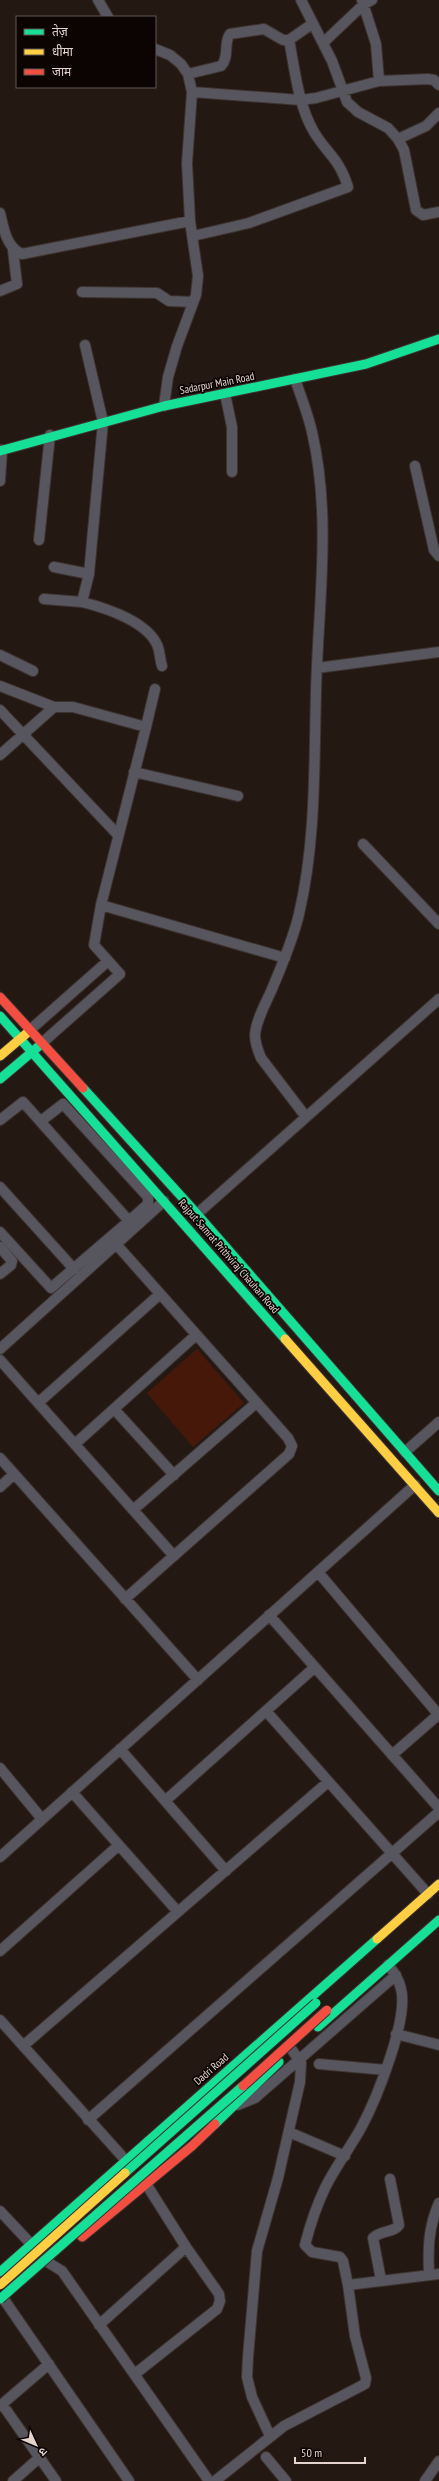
<svg xmlns="http://www.w3.org/2000/svg" width="439" height="2481" font-family="'PT Sans Narrow','Noto Sans Devanagari',sans-serif">
<style>
.green{fill:#461809}
.lines{fill:none;stroke-linecap:round;stroke-linejoin:round}
.street-casing{stroke:#3d332f;stroke-width:12}
.fast-casing{stroke:#3d332f;stroke-width:11}
.slow-casing{stroke:#3d332f;stroke-width:11}
.jam-casing{stroke:#3d332f;stroke-width:11}
.street{stroke:#57555e;stroke-width:10}
.fast{stroke:#16e098;stroke-width:9}
.slow{stroke:#ffcf43;stroke-width:9}
.jam{stroke:#f24e42;stroke-width:9}
.fast-bridge-casing{stroke:#3d332f;stroke-width:11;stroke-linecap:butt}
.slow-bridge-casing{stroke:#3d332f;stroke-width:11;stroke-linecap:butt}
.jam-bridge-casing{stroke:#3d332f;stroke-width:11;stroke-linecap:butt}
.fast-bridge{stroke:#16e098;stroke-width:9}
.slow-bridge{stroke:#ffcf43;stroke-width:9}
.jam-bridge{stroke:#f24e42;stroke-width:9}
.labels{text-anchor:middle;dominant-baseline:central;stroke-width:3.5;stroke-linejoin:round;paint-order:stroke}
.street-label{font-size:11px;fill:#e5d4ce;stroke:#0c0402}
</style>
<rect width="100%" height="100%" fill="#241813"/>
<!-- green -->
<path class="green" d="M 197,1349 L 244,1403 L 193,1447 L 147,1393 Z"/>
<g class="lines">
<defs>
<path id="street" d="M 98,0 L 108,17
M 301,0 L 332,61 L 347,102 L 358,112 L 388,128 L 398,139 L 404,150 L 416,210 L 423,215 L 439,212
M 362,0 L 376,44 L 379,81
M 323,43 L 363,5 L 372,0
M 155,49 L 170,55 L 181,64 L 188,74 L 192,92 L 187,163 L 190,221 L 198,276 L 196,295 L 177,346 L 168,377 L 164,406
M 188,74 L 221,66 C 230,57 223,43 230,34 L 264,29 L 283,40 L 289,40 L 312,24
M 192,92 L 301,100 L 316,98 L 379,81 L 428,79 L 434,80 L 439,85
M 398,139 L 426,126 L 439,113
M 0,213 C 4,229 6,247 22,254 L 190,221
M 193,236 L 249,223 L 348,187 C 339,158 328,155 314,132 C 298,105 295,70 289,40
M 0,291 L 17,284 L 13,250
M 82,292 L 157,293 L 169,301 L 193,302
M 295,379 C 301,397 308,414 312,432 C 332,518 318,606 316,692 C 314,766 316,842 299,914 C 293,940 282,965 272,989 C 266,1003 256,1020 255,1035 C 255,1043 258,1051 261,1058 L 306,1117
M 225,394 L 232,427 L 232,472
M 415,466 L 434,550 L 439,556
M 0,481 L 2,450
M 39,540 L 50,435
M 54,567 L 89,574
M 44,599 L 82,602 L 89,574 L 103,422 L 85,345
M 82,602 C 106,608 149,622 158,647 C 160,653 160,660 162,666
M 0,655 L 33,671
M 317,668 L 439,652
M 0,686 L 54,707
M 0,710 L 118,835
M 146,727 L 155,689
M 0,755 L 54,707 L 73,707 L 146,727 L 101,905 L 94,945 L 120,974 L 42,1043
M 134,772 L 238,796
M 363,844 L 439,924
M 101,905 L 285,958
M 30,1030 L 108,961
M 0,1120 L 23,1102 L 129,1221 L 148,1204 L 148,1197 L 63,1104 L 41,1121
M 0,1187 L 74,1269
M 197,1214 L 439,999
M 0,1232 L 51,1288 L 129,1221
M 116,1244 L 288,1438 L 292,1446 L 289,1454 L 125,1599
M 0,1247 L 12,1261 L 11,1265 L 0,1274
M 0,1349 L 164,1201
M 0,1360 L 174,1556
M 38,1403 L 160,1294
M 114,1409 L 174,1475
M 75,1444 L 196,1335
M 405,1452 L 439,1422
M 0,1458 L 198,1680
M 0,1487 L 14,1474
M 133,1510 L 256,1403
M 318,1572 L 438,1714
M 269,1615 L 439,1808
M 266,1711 L 428,1894
M 120,1749 L 226,1871
M 392,1755 L 439,1714
M 0,1768 L 42,1819
M 72,1792 L 178,1912
M 165,1801 L 315,1667
M 0,1857 L 415,1485
M 0,1951 L 119,1845
M 388,1965 C 394,1972 399,1979 401,1989 C 409,2019 376,2100 361,2128 C 350,2148 335,2167 325,2188 C 316,2207 310,2225 305,2245 L 312,2252 L 340,2257 L 343,2261 L 348,2285 L 439,2274
M 0,2020 L 129,2164
M 396,2034 L 439,2045
M 23,2046 L 328,1782
M 319,2064 L 386,2070
M 238,2105 L 255,2098 L 396,1975
M 88,2120 L 439,1812
M 289,2132 L 345,2156
M 143,2179 L 186,2247
M 0,2211 L 31,2244
M 49,2263 L 62,2271 L 209,2481
M 429,2275 C 428,2249 428,2228 439,2203
M 381,2280 L 373,2238 C 380,2230 394,2233 399,2225 L 390,2179
M 5,2301 L 129,2481
M 99,2325 L 186,2247 L 219,2294 L 220,2301 L 217,2309 L 135,2374
M 2,2404 L 56,2481
M 0,2406 L 49,2364
M 270,2436 L 252,2397 L 247,2377 L 248,2357 L 257,2251 L 278,2178 L 300,2082 L 301,2063 L 292,2050
M 266,2457 L 286,2481
M 13,2481 L 39,2458
M 215,2481 L 284,2426 L 365,2384 L 366,2378 L 355,2336 L 348,2285
M 425,2481 L 439,2461"/>
<path id="fast" d="M 0,451 L 164,406 L 366,364 L 439,339
M 0,1016 L 285,1339
M 0,1079 L 39,1046
M 83,1088 L 190,1206 L 439,1491
M 318,2027 L 439,1920
M 215,2124 L 279,2062
M 0,2272 L 377,1939"/>
<path id="slow" d="M 0,1056 L 27,1033
M 285,1339 L 439,1513
M 377,1939 L 439,1884"/>
<path id="jam" d="M 0,997 L 83,1088
M 82,2237 L 192,2146 L 215,2124"/>
</defs>
<!-- street casing -->
<use href="#street" class="street-casing"/>
<!-- fast casing -->
<use href="#fast" class="fast-casing"/>
<!-- slow casing -->
<use href="#slow" class="slow-casing"/>
<!-- jam casing -->
<use href="#jam" class="jam-casing"/>
<!-- street -->
<use href="#street" class="street"/>
<!-- fast -->
<use href="#fast" class="fast"/>
<!-- slow -->
<use href="#slow" class="slow"/>
<!-- jam -->
<use href="#jam" class="jam"/>
<defs>
<path id="fast-bridge" d="M 125,2173 L 316,2003
M 0,2299 L 243,2086"/>
<path id="slow-bridge" d="M 0,2285 L 125,2173"/>
<path id="jam-bridge" d="M 243,2086 L 327,2010"/>
</defs>
<!-- fast-bridge casing -->
<use href="#fast-bridge" class="fast-bridge-casing"/>
<!-- slow-bridge casing -->
<use href="#slow-bridge" class="slow-bridge-casing"/>
<!-- jam-bridge casing -->
<use href="#jam-bridge" class="jam-bridge-casing"/>
<!-- fast-bridge -->
<use href="#fast-bridge" class="fast-bridge"/>
<!-- slow-bridge -->
<use href="#slow-bridge" class="slow-bridge"/>
<!-- jam-bridge -->
<use href="#jam-bridge" class="jam-bridge"/>
</g>
<g class="labels">
<!-- street labels -->
<g class="street-label">
<text transform="translate(217 383) rotate(-11)">Sadarpur Main Road</text>
<text transform="translate(229 1256) rotate(49)">Rajput Samrat Prithviraj Chauhan Road</text>
<text transform="translate(211 2069) rotate(-41)">Dadri Road</text>
</g>
</g>
<!-- legend -->
<rect x="16" y="16" width="140" height="72" fill="#0c0402" stroke="#635754"/>
<rect x="24" y="29" width="20" height="6" fill="#16e098" stroke="#635754"/>
<text x="52" y="36" font-size="12" fill="#e5d4ce">तेज़</text>
<rect x="24" y="49" width="20" height="6" fill="#ffcf43" stroke="#635754"/>
<text x="52" y="56" font-size="12" fill="#e5d4ce">धीमा</text>
<rect x="24" y="69" width="20" height="6" fill="#f24e42" stroke="#635754"/>
<text x="52" y="76" font-size="12" fill="#e5d4ce">जाम</text>
<!-- north arrow -->
<g transform="translate(36 2445) rotate(134)" stroke="#0c0402" stroke-width="3" paint-order="stroke">
<path d="M0-3L7 15L0 10L-7 15Z" fill="#e5d4ce"/>
<text y="-6" font-size="11" font-weight="bold" text-anchor="middle" fill="#e5d4ce">उ</text>
</g>
<!-- scale -->
<path d="M295 2457v6h70v-6" fill="none" stroke="#e5d4ce" stroke-width="2"/>
<text x="301" y="2457" font-size="12" fill="#e5d4ce" stroke="#0c0402" stroke-width="3" paint-order="stroke">50 m</text>
</svg>
